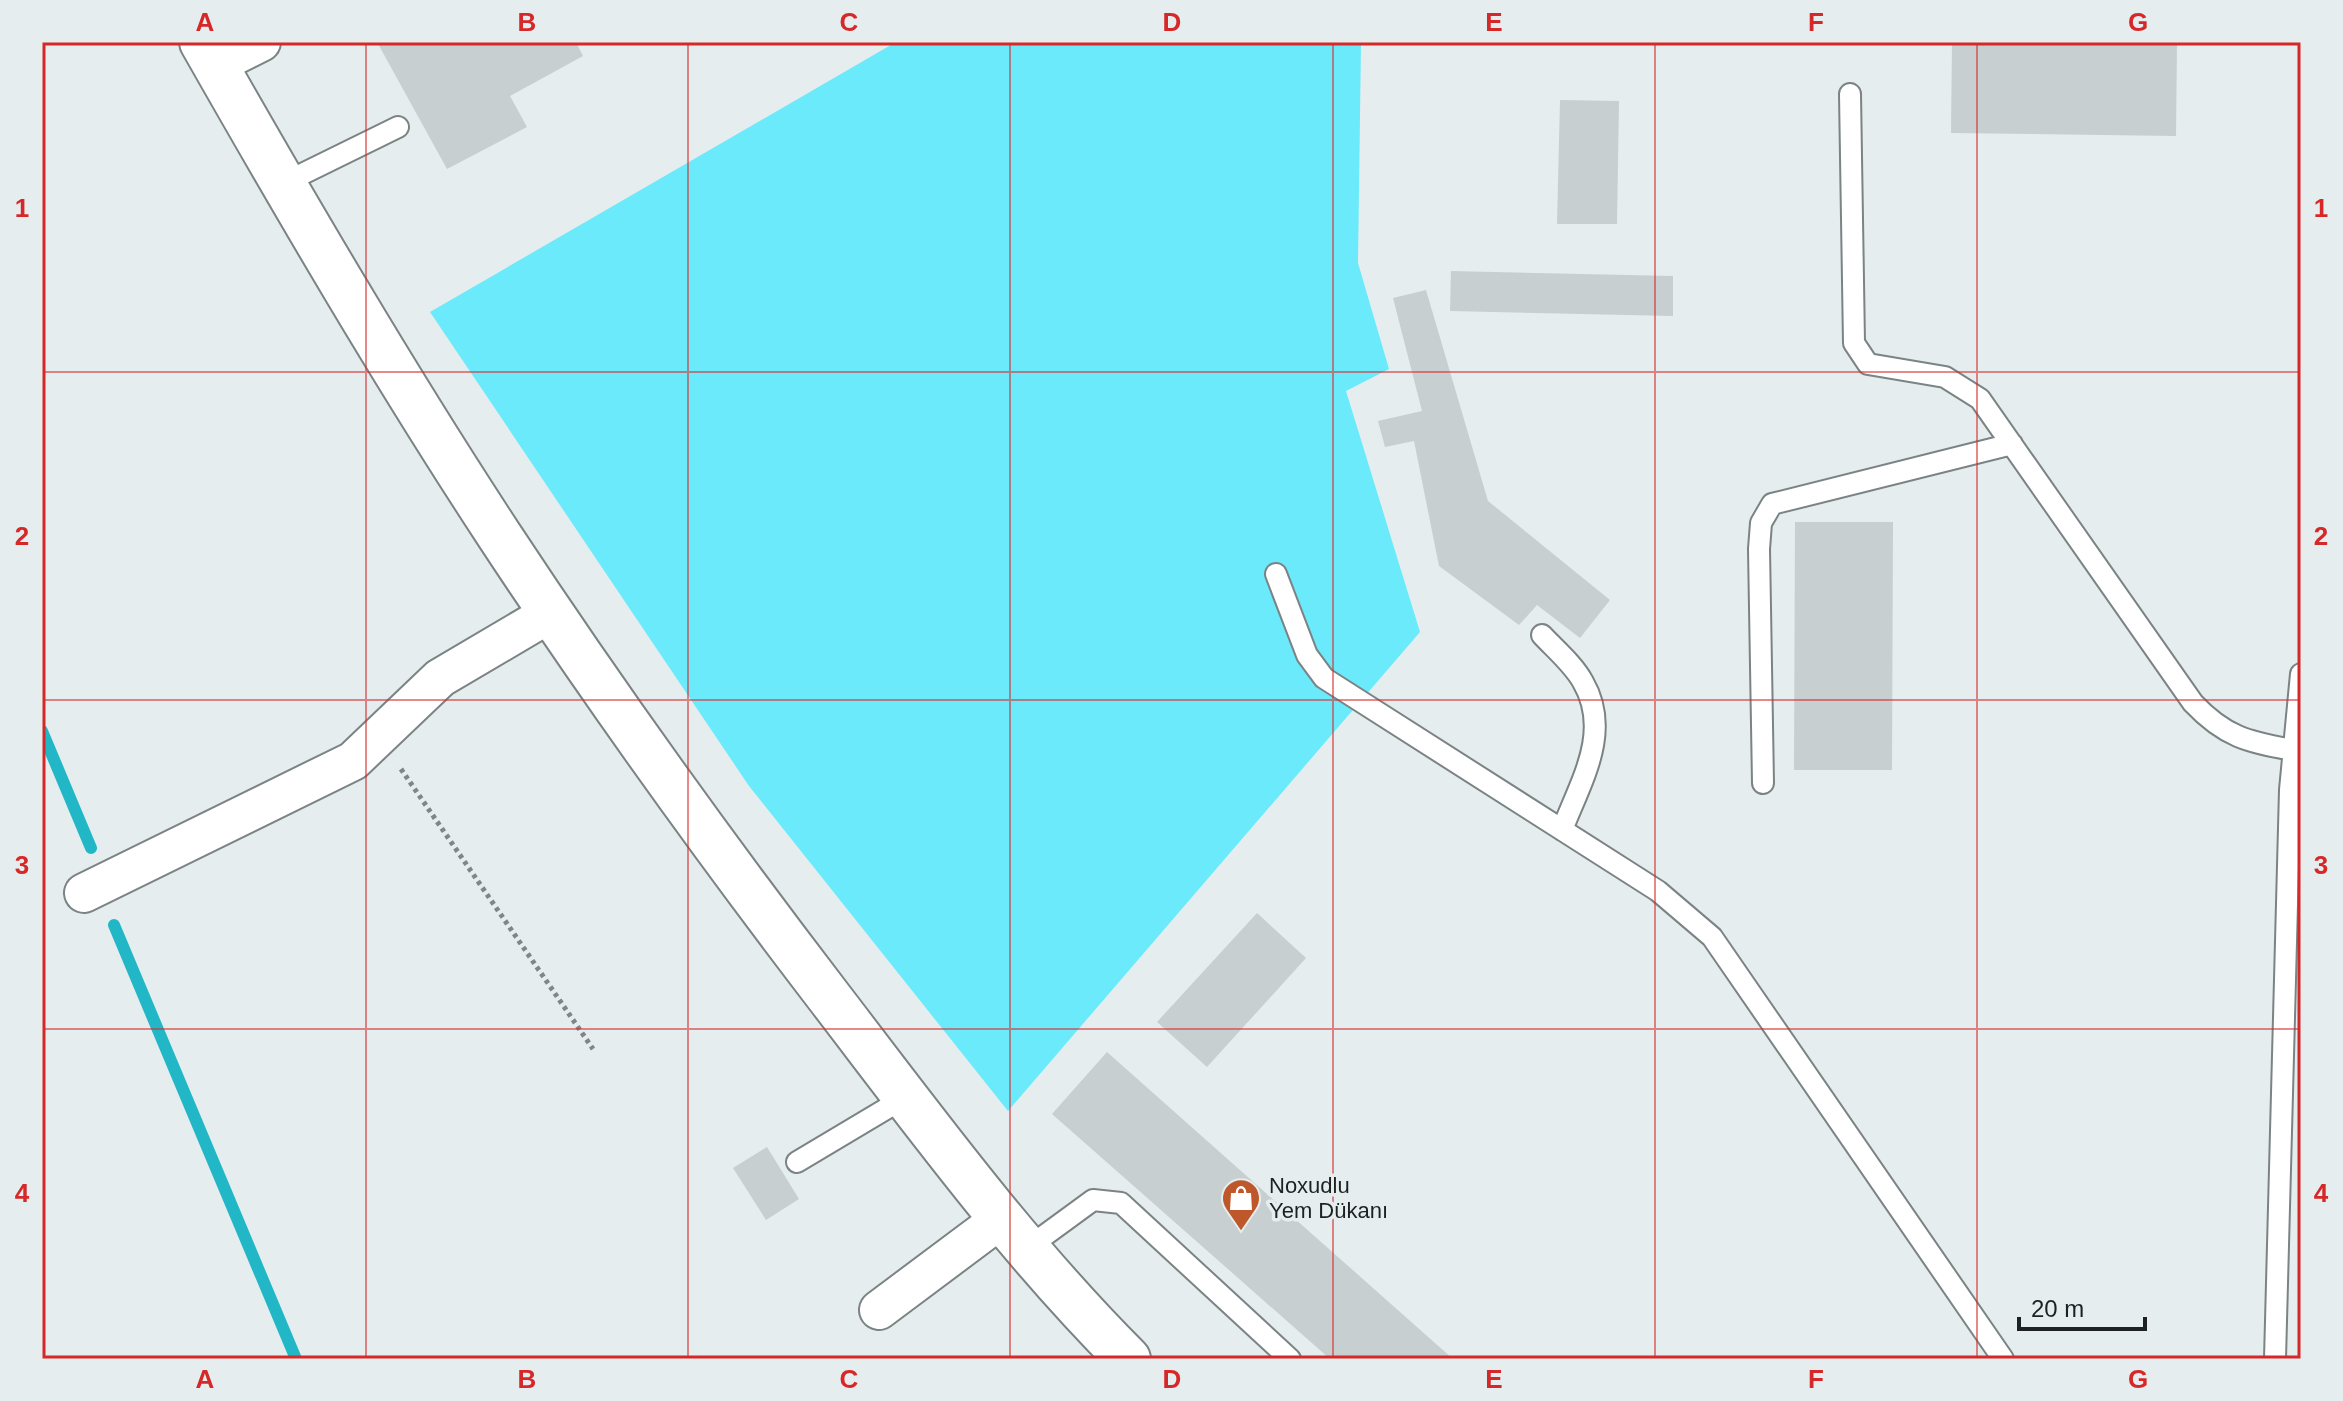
<svg xmlns="http://www.w3.org/2000/svg" width="2343" height="1401" font-family="Helvetica,sans-serif">
<style>
.green{fill:#6aeafa}
.lines{fill:none;stroke-linecap:round;stroke-linejoin:round}
.stream{stroke:#22b7c6;stroke-width:12}
.building{fill:#c7cfd0}
.service-casing{stroke:#7b8384;stroke-width:24}
.minor-casing{stroke:#7b8384;stroke-width:42}
.primary-casing{stroke:#7b8384;stroke-width:48}
.path{stroke:#808586;stroke-width:5;stroke-dasharray:4 4;stroke-linecap:butt}
.service{stroke:#fff;stroke-width:20}
.minor{stroke:#fff;stroke-width:38}
.primary{stroke:#fff;stroke-width:44}
.grid{fill:none;stroke:#d62828;stroke-width:2;stroke-opacity:0.55}
.labels{text-anchor:middle;dominant-baseline:central;stroke-width:7;stroke-linejoin:round;paint-order:stroke}
.poi-label{font-size:22px;fill:#1e2122;stroke:#e5edee;text-anchor:start}
.neatline{fill:none;stroke:#d62828;stroke-width:3}
.grid-label{font-size:26px;text-anchor:middle;font-weight:bold;fill:#d62828}
</style>
<rect width="100%" height="100%" fill="#e5edee"/>
<!-- green -->
<path class="green" d="M 896,42 L 1361,42 L 1358,263 L 1389,369 L 1346,391 L 1420,632 L 1008,1111 L 749,786 L 430,312 Z"/>
<g class="lines">
<!-- stream -->
<path class="stream" d="M 42,731 L 91,848
M 114,925 L 296,1359"/>
</g>
<!-- building -->
<path class="building" d="M 377,42 L 576,42 L 583,56 L 510,96 L 527,127 L 447,169 Z
M 1952,42 L 2177,42 L 2176,136 L 1951,133 Z
M 1560,100 L 1619,101 L 1617,224 L 1557,224 Z
M 1451,271 L 1673,276 L 1673,316 L 1450,311 Z
M 1426,290 L 1488,501 L 1610,600 L 1580,638 L 1537,605 L 1519,625 L 1439,566 L 1414,441 L 1385,447 L 1378,421 L 1422,411 L 1393,298 Z
M 1795,522 L 1893,522 L 1892,770 L 1794,770 Z
M 1257,913 L 1306,958 L 1207,1067 L 1157,1022 Z
M 1107,1052 L 1453,1359 L 1330,1359 L 1052,1114 Z
M 767,1147 L 799,1199 L 766,1220 L 733,1168 Z"/>
<g class="lines">
<defs>
<path id="service" d="M 1850,94 L 1854,343 L 1868,364 L 1945,377 L 1980,399 L 2193,703 C 2225,737 2248,742 2293,750
M 284,183 L 398,127
M 1276,574 L 1307,655 L 1324,678 L 1658,891 L 1712,937 L 2003,1359
M 1542,635 C 1555,649 1574,665 1583,682 C 1612,732 1581,781 1562,830
M 1763,783 L 1759,549 L 1761,523 L 1772,504 L 2012,444
M 797,1162 L 906,1097
M 1026,1249 L 1093,1200 L 1121,1203 L 1290,1359
M 2275,1359 L 2290,790 L 2301,674"/>
<path id="minor" d="M 215,65 L 261,42
M 84,893 L 353,761 L 440,678 L 552,612
M 879,1310 L 1002,1218"/>
<path id="primary" d="M 202,42 C 297,209 394,375 499,535 C 603,693 714,847 829,997 C 924,1121 1017,1248 1128,1359"/>
</defs>
<!-- service casing -->
<use href="#service" class="service-casing"/>
<!-- minor casing -->
<use href="#minor" class="minor-casing"/>
<!-- primary casing -->
<use href="#primary" class="primary-casing"/>
<!-- path -->
<path class="path" d="M 401,769 L 593,1049"/>
<!-- service -->
<use href="#service" class="service"/>
<!-- minor -->
<use href="#minor" class="minor"/>
<!-- primary -->
<use href="#primary" class="primary"/>
</g>
<!-- grid -->
<path class="grid" d="M 366,42 L 366,1359M 688,42 L 688,1359M 1010,42 L 1010,1359M 1333,42 L 1333,1359M 1655,42 L 1655,1359M 1977,42 L 1977,1359M 42,372 L 2301,372M 42,700 L 2301,700M 42,1029 L 2301,1029"/>
<!-- icons -->
<defs>
<symbol id="shop-pin" viewBox="-11 -11 22 30"><path d="M0 17L-7.5 6A9.5 9.5 0 1 1 7.5 6Z" fill="#be582a" stroke="#e5edee"/><path d="M-5-2.5h2.3a2.7 3.5 0 0 1 5.4 0H5L5.5 6h-11ZM-1.5-2.5h3a1.5 2.3 0 0 0-3 0Z" fill="#fff"/></symbol>
</defs>
<g fill-rule="evenodd">
<use href="#shop-pin" x="1219" y="1176" width="44" height="60"/>
</g>
<g class="labels">
<!-- poi labels -->
<g class="poi-label">
<text x="1269" y="1185">Noxudlu<tspan x="1269" dy="25">Yem Dükanı</tspan></text>
</g>
</g>
<!-- border -->
<rect width="2343" height="1401" fill="none" stroke="#e5edee" stroke-width="88"/>
<!-- scale -->
<path d="M2019 1317v12h126v-12" fill="none" stroke="#1e2122" stroke-width="4"/>
<text x="2031" y="1317" font-size="24" fill="#1e2122" stroke="#e5edee" stroke-width="6" paint-order="stroke">20 m</text>
<rect x="44" y="44" width="2255" height="1313" class="neatline"/>
<g class="grid-label">
<text x="205" y="31">A</text>
<text x="527" y="31">B</text>
<text x="849" y="31">C</text>
<text x="1172" y="31">D</text>
<text x="1494" y="31">E</text>
<text x="1816" y="31">F</text>
<text x="2138" y="31">G</text>
<text x="22" y="217">1</text>
<text x="2321" y="217">1</text>
<text x="22" y="545">2</text>
<text x="2321" y="545">2</text>
<text x="22" y="874">3</text>
<text x="2321" y="874">3</text>
<text x="22" y="1202">4</text>
<text x="2321" y="1202">4</text>
<text x="205" y="1388">A</text>
<text x="527" y="1388">B</text>
<text x="849" y="1388">C</text>
<text x="1172" y="1388">D</text>
<text x="1494" y="1388">E</text>
<text x="1816" y="1388">F</text>
<text x="2138" y="1388">G</text>
</g>
</svg>
